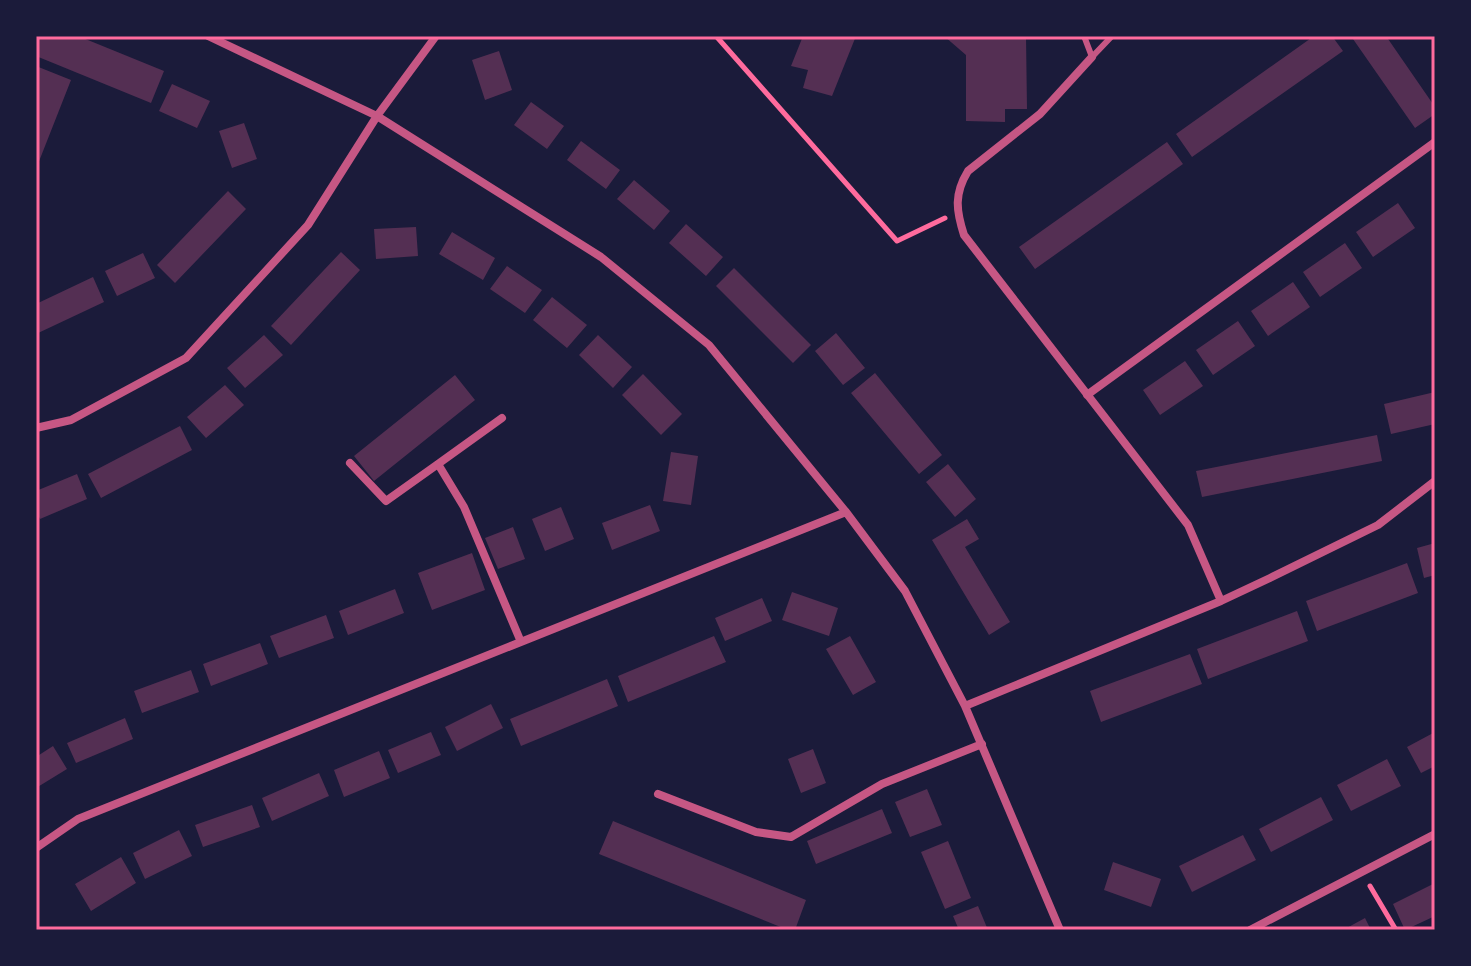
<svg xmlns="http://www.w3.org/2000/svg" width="1471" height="966" font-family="'Crimson Pro',serif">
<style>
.building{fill:#542f53}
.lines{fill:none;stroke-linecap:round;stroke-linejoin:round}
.path{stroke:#ff6b9d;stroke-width:5}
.service{stroke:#c65784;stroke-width:6}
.minor{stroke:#c65784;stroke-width:8}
.neatline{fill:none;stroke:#ff6b9d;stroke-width:3}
</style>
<rect width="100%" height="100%" fill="#1b1b3a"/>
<!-- building -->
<path class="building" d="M 36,36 L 78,36 L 164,71 L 151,103 L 36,56 Z
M 803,36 L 856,36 L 832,96 L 803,88 L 808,70 L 791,66 Z
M 944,36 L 1026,36 L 1027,109 L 1005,109 L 1005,122 L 966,121 L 966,55 Z
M 1314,36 L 1332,36 L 1343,51 L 1192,157 L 1176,134 Z
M 1357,36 L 1386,36 L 1435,107 L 1435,114 L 1415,128 L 1353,39 Z
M 499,51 L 512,90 L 485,100 L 472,60 Z
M 36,66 L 71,80 L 36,169 Z
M 172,84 L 210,101 L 197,128 L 159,111 Z
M 531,102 L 564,126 L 547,149 L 514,125 Z
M 244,123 L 257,159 L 232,168 L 219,131 Z
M 581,141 L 620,170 L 606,189 L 567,160 Z
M 1167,142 L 1183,164 L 1035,269 L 1019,247 Z
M 634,180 L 670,211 L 654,230 L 617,199 Z
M 228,191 L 246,209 L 175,283 L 157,265 Z
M 1398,203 L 1415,228 L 1373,257 L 1356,232 Z
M 686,224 L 723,257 L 706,276 L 669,243 Z
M 416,227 L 418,256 L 376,259 L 374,229 Z
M 452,232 L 495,258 L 483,280 L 439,254 Z
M 1345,243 L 1362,268 L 1320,297 L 1303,272 Z
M 341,252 L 360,270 L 291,345 L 271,326 Z
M 143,253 L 155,278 L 117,296 L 105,271 Z
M 507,266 L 542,290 L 525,313 L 490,289 Z
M 734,268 L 811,345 L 793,363 L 716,286 Z
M 93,277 L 104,302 L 36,334 L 36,304 Z
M 1293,282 L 1310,307 L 1268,336 L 1251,311 Z
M 552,297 L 587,325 L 567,348 L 533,320 Z
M 1238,321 L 1255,346 L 1213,375 L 1196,350 Z
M 836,333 L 865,368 L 843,385 L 815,351 Z
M 264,335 L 283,355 L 245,388 L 227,368 Z
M 598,335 L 632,367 L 613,388 L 579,355 Z
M 1185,361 L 1203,386 L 1160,415 L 1143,390 Z
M 875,373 L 942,455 L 919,474 L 851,393 Z
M 643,374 L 682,414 L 661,435 L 622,395 Z
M 455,375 L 475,400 L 374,481 L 354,456 Z
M 225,385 L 244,405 L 206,438 L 187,417 Z
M 1435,392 L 1435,424 L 1391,434 L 1384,404 Z
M 180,426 L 192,450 L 101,498 L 88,474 Z
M 1377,435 L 1382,461 L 1202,497 L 1196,471 Z
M 671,452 L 698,456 L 691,505 L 663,501 Z
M 948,464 L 976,499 L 955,517 L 926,482 Z
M 77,474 L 87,499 L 40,519 L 36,510 L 36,491 Z
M 650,505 L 660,531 L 612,550 L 602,523 Z
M 561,507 L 574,539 L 545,551 L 532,519 Z
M 967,519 L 979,539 L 965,547 L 1010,622 L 989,635 L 932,540 Z
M 513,527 L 525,559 L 498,569 L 485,538 Z
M 1435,543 L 1435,575 L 1424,578 L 1417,548 Z
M 472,553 L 485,590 L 432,610 L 418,573 Z
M 1407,563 L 1418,593 L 1317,631 L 1306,601 Z
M 395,589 L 404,613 L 348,635 L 339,611 Z
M 792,592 L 838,608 L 829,636 L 782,620 Z
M 762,598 L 772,621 L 725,641 L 715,618 Z
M 1297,611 L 1308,641 L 1208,679 L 1197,649 Z
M 326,615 L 334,638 L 279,658 L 270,636 Z
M 714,636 L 726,662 L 628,702 L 618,676 Z
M 850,636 L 876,682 L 853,695 L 826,649 Z
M 260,643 L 268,664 L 211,686 L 203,664 Z
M 1190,654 L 1202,684 L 1101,722 L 1090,691 Z
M 191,670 L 199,692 L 142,713 L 134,691 Z
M 607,679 L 618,706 L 521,746 L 510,719 Z
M 491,704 L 503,728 L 457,751 L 445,727 Z
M 125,718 L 133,739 L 76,763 L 67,743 Z
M 431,732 L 441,755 L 398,773 L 388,750 Z
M 1435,732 L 1435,766 L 1421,773 L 1407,747 Z
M 53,746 L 67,769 L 36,788 L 36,757 Z
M 813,749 L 826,783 L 801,793 L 788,759 Z
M 379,751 L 390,778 L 344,797 L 334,770 Z
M 1387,759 L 1401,786 L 1351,811 L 1337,785 Z
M 319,773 L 329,796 L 272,821 L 262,798 Z
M 927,789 L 942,825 L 910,837 L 895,802 Z
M 1321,797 L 1333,820 L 1271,852 L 1259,829 Z
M 252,805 L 260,827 L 203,847 L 195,825 Z
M 882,809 L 892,833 L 816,864 L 807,841 Z
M 613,821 L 806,900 L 795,930 L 788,930 L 599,854 Z
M 179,830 L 192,856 L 145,879 L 133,853 Z
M 1243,835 L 1256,860 L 1192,892 L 1179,866 Z
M 948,841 L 971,898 L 945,909 L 921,852 Z
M 121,857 L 136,883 L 91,911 L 75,884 Z
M 1113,862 L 1161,879 L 1151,907 L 1104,890 Z
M 1435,883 L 1435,916 L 1405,930 L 1393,904 Z
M 978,906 L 988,930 L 959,930 L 953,916 Z
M 1365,918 L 1371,930 L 1343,930 Z"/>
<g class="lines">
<!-- path -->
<path class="path" d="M 716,36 L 897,241 L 945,218
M 1370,886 L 1396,930"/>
<!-- service -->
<path class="service" d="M 1084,36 L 1092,57 L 1112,36"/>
<!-- minor -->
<path class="minor" d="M 208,36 L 377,116 L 601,257 L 709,345 L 846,512 L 905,591 L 965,706 L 1060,930
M 1092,57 L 1040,114 L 968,171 C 954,194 956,210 964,235 L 1188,525 L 1221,601
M 1087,395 L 1435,142
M 502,418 L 438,464 L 464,507 L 521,642
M 36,428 L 71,420 L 186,358 L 308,225 L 377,116 L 436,36
M 350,463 L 386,501 L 438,464
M 965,706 L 1221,601 L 1270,578 L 1378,525 L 1435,481
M 658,794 L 756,832 L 791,837 L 882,784 L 982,744
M 36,848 L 78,819 L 846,512
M 1250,930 L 1435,834"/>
</g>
<!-- border -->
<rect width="1471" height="966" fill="none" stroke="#1b1b3a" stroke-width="76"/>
<rect x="38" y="38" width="1395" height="890" class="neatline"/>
</svg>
